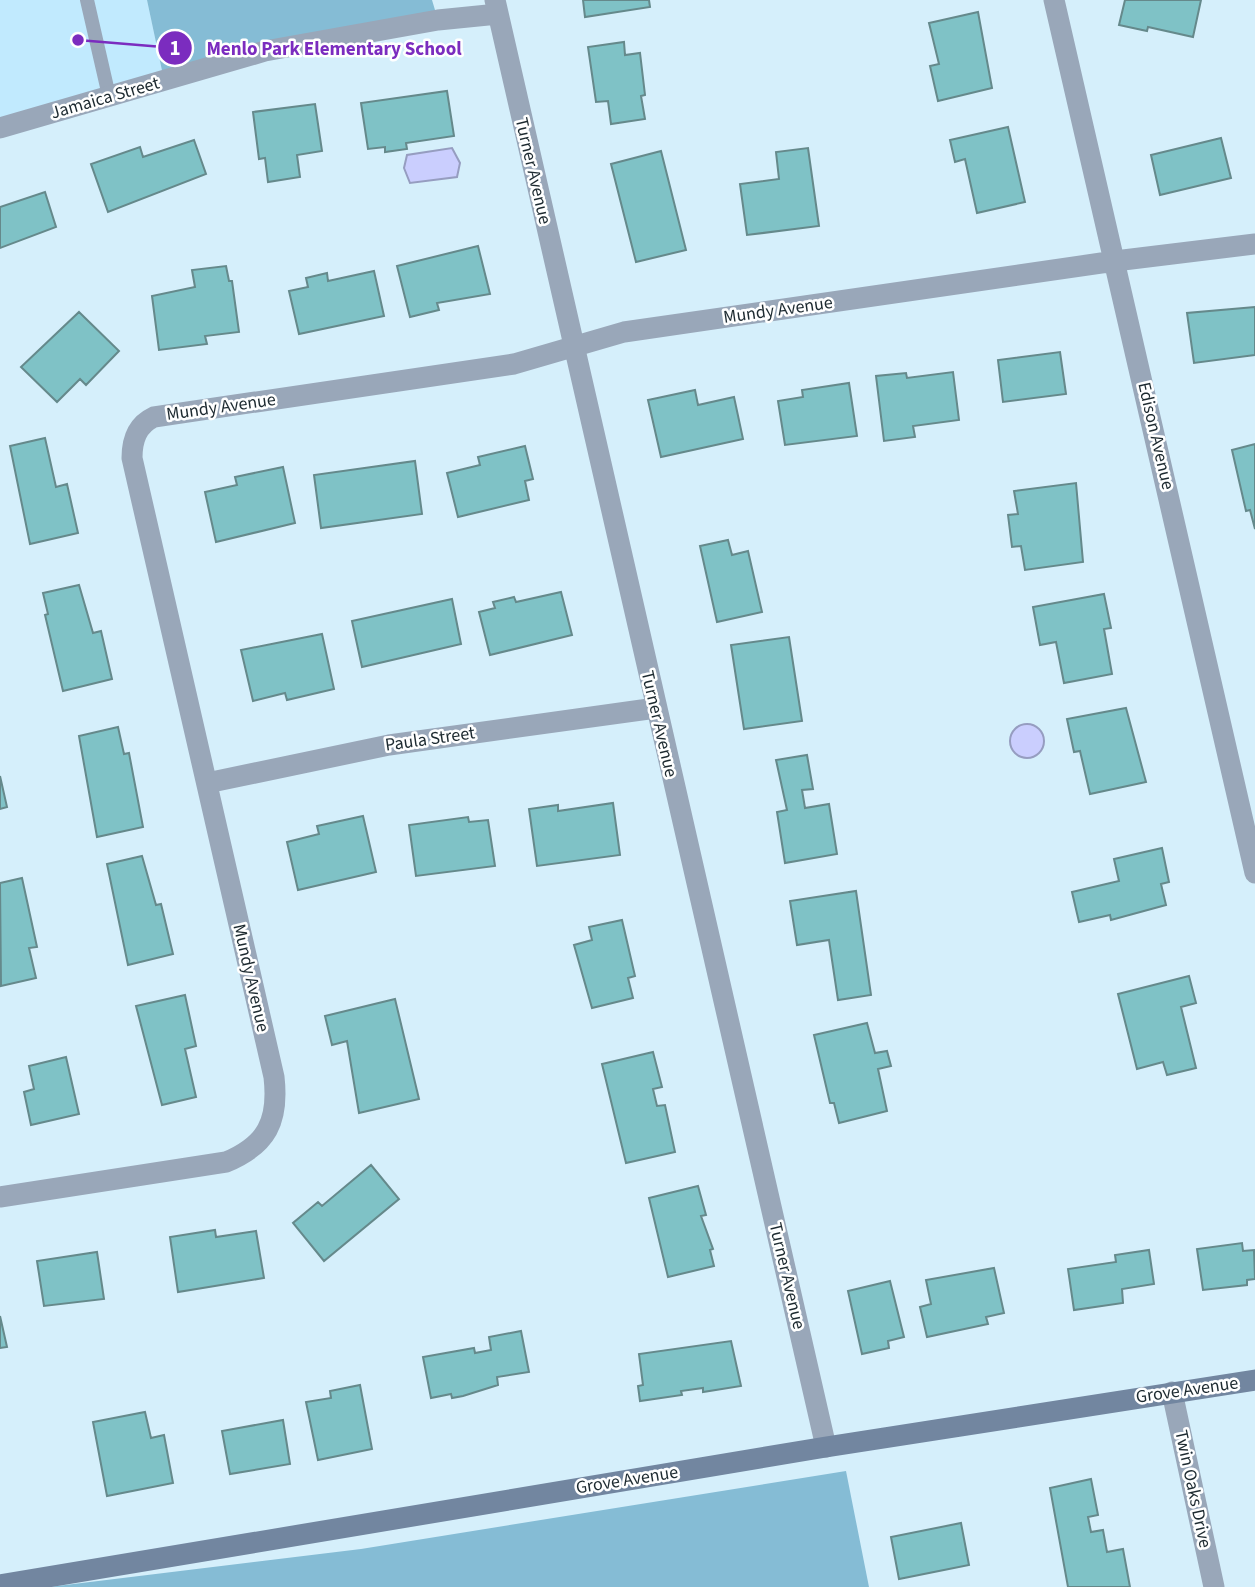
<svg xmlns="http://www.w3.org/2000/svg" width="1255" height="1587" font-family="'Source Sans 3',sans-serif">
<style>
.built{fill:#c1eafe}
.forest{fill:#85bcd5}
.water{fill:#cacefe;stroke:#969dc0;stroke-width:2}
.building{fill:#7fc2c6;stroke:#65898b;stroke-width:2}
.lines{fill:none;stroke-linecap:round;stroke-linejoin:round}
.lane{stroke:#99a7b9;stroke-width:14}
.street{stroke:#99a7b9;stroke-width:21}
.secondary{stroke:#7286a0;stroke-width:21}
.labels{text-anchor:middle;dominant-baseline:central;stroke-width:5;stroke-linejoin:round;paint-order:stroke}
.street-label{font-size:18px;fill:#1d2a30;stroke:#fff}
.leader{fill:none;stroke:#7b2cbf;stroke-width:2.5}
.callout-dot{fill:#7b2cbf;stroke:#fff;stroke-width:2.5}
.mark-label{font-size:21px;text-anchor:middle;font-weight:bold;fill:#fff}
.callout-label{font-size:19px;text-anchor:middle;font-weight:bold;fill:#7b2cbf;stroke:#fff;stroke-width:5;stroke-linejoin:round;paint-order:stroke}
</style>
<rect width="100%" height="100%" fill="#d5effb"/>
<!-- built -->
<path class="built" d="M 0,0 L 147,0 L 164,80 L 0,130 Z"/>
<!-- forest -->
<path class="forest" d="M 147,0 L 432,0 L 438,20 L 164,80 Z
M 846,1471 L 869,1587 L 49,1587 L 361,1549 Z"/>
<!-- water -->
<path class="water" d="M 452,148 L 460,163 L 457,177 L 410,183 L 404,168 L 407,155 Z
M1010 741a17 17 0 1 1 34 0a17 17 0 1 1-34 0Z"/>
<!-- building -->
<path class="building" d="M 583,0 L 649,0 L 650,7 L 585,17 Z
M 1125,0 L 1201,0 L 1193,37 L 1148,27 L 1147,31 L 1119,25 Z
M 978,12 L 992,88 L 938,101 L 930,66 L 939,64 L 929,23 Z
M 624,42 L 625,55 L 640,53 L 645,95 L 641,96 L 645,119 L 611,124 L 608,101 L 596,102 L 588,47 Z
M 447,91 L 454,136 L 406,143 L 407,149 L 385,152 L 385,147 L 368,149 L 361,103 Z
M 315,104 L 322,151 L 297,155 L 300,177 L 268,182 L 265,158 L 259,159 L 253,112 Z
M 1008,127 L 1025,202 L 977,213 L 965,159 L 955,162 L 950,140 Z
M 1221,138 L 1231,178 L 1160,195 L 1151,155 Z
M 194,140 L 206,174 L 108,212 L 91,164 L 140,147 L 143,157 Z
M 808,148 L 819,226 L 747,235 L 740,184 L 779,179 L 776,152 Z
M 661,151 L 686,250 L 636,262 L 611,164 Z
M 45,192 L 56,227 L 0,248 L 0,207 Z
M 478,246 L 490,294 L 437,303 L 439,310 L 410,317 L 397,266 Z
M 226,266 L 229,281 L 232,281 L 239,332 L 205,336 L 207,344 L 159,350 L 152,296 L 195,287 L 192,270 Z
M 374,271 L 384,316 L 299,334 L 289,291 L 308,287 L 306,278 L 327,273 L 328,281 Z
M 1255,307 L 1255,355 L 1194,363 L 1187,313 Z
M 79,312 L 119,351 L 86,385 L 80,379 L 57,402 L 21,367 Z
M 1060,352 L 1066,394 L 1003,402 L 998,360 Z
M 953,372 L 959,420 L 913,426 L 915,437 L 884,441 L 876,376 L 906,373 L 907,378 Z
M 849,383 L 857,436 L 785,445 L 778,401 L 803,397 L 802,390 Z
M 695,390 L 698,405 L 734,397 L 743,439 L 661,457 L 648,400 Z
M 45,438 L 56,487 L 67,484 L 78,533 L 30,544 L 10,446 Z
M 1255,444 L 1255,529 L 1250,510 L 1246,511 L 1232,450 Z
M 525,446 L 533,479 L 525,481 L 529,500 L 458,517 L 447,473 L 480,465 L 478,457 Z
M 415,461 L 422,514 L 321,528 L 314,475 Z
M 283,467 L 295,523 L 216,542 L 205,492 L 237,485 L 235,477 Z
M 1076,483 L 1083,562 L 1025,570 L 1021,546 L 1012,547 L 1008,515 L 1018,514 L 1014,491 Z
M 728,540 L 732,555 L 748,551 L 762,612 L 717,622 L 700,546 Z
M 79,585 L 93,633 L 101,631 L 112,679 L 63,691 L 45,615 L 48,614 L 43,593 Z
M 561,592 L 572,635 L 490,655 L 479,612 L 495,608 L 493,602 L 514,597 L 516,602 Z
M 1104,594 L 1111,628 L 1104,629 L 1112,674 L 1064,683 L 1056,642 L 1040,645 L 1033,607 Z
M 452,599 L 461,644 L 362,667 L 352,621 Z
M 322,634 L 334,689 L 287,700 L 285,693 L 253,701 L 241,650 Z
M 789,637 L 802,721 L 744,729 L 731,645 Z
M 1126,708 L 1146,782 L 1090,794 L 1080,751 L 1074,752 L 1067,719 Z
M 118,727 L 124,754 L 129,753 L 143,827 L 97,837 L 79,736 Z
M 807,755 L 813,789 L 802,790 L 805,808 L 829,804 L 837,854 L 785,863 L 777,812 L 787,810 L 776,760 Z
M 0,776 L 7,807 L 0,809 Z
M 613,803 L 620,855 L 537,866 L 529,809 L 558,805 L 558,811 Z
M 363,816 L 376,872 L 298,890 L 287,842 L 319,834 L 317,826 Z
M 468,817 L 469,822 L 488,820 L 495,866 L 416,876 L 409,825 Z
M 1162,848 L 1169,882 L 1161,884 L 1166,905 L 1111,920 L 1110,915 L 1079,922 L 1072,892 L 1119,881 L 1114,859 Z
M 142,856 L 156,905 L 161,904 L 173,954 L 128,965 L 107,864 Z
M 22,878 L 37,947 L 29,948 L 36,978 L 1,986 L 0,883 Z
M 856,891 L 871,995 L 838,1000 L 829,940 L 797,945 L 790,901 Z
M 622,920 L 635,976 L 628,978 L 633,998 L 592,1008 L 574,945 L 592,940 L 589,927 Z
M 1189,976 L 1196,1003 L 1181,1007 L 1196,1068 L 1167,1075 L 1163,1062 L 1137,1069 L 1118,994 Z
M 185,995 L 196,1046 L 185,1049 L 196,1097 L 162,1105 L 136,1006 Z
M 395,999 L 419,1099 L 359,1113 L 347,1041 L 332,1045 L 325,1016 Z
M 867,1023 L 875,1053 L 887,1051 L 891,1066 L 878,1069 L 887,1111 L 839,1123 L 834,1103 L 830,1103 L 814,1035 Z
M 653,1052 L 662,1087 L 653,1089 L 657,1106 L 665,1105 L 675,1152 L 626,1163 L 602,1064 Z
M 66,1057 L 79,1114 L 31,1125 L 24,1092 L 34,1089 L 29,1066 Z
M 371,1165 L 399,1199 L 324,1261 L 293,1223 L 318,1202 L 322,1206 Z
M 698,1186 L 706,1215 L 701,1216 L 713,1249 L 710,1250 L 714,1266 L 668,1277 L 649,1198 Z
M 215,1230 L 216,1237 L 256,1231 L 264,1278 L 178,1292 L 170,1237 Z
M 1242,1243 L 1243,1251 L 1254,1250 L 1255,1279 L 1247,1280 L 1247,1285 L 1203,1290 L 1197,1249 Z
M 1149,1250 L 1154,1284 L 1122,1289 L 1123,1303 L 1074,1310 L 1068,1269 L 1116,1262 L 1115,1255 Z
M 97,1252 L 104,1299 L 44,1306 L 37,1261 Z
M 994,1268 L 1004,1313 L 986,1317 L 988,1324 L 927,1337 L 920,1307 L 931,1304 L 926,1280 Z
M 890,1281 L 904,1337 L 888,1341 L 889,1348 L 862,1354 L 848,1291 Z
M 0,1316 L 7,1347 L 0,1348 Z
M 521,1331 L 529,1372 L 497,1377 L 498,1385 L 463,1396 L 452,1398 L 451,1394 L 431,1398 L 423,1357 L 474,1348 L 475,1353 L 491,1350 L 489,1337 Z
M 731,1341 L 741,1386 L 703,1392 L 703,1388 L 681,1391 L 682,1395 L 640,1401 L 638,1386 L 643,1385 L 639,1354 Z
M 360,1385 L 372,1449 L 318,1460 L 306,1402 L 331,1398 L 330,1391 Z
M 145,1412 L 151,1438 L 164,1435 L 173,1483 L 107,1496 L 93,1422 Z
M 283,1420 L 290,1464 L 230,1474 L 222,1431 Z
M 1091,1479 L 1098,1515 L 1088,1517 L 1091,1532 L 1103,1530 L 1107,1552 L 1123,1549 L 1130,1587 L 1068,1587 L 1050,1488 Z
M 961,1523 L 969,1565 L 899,1579 L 891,1537 Z"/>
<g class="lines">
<!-- lane -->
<path class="lane" d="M 87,0 L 109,96"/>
<!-- street -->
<path class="street" d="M 495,0 L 826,1447
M 1054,0 L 1255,873
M 0,128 L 265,51 L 438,20 L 498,14
M 207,783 L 389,745 L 656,708
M 0,1197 L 226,1162 C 267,1145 279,1121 274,1077 L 132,458 C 132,440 137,425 154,417 L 514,364 L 624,332 L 1115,261 L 1255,244
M 1172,1392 L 1214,1587"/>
<!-- secondary -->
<path class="secondary" d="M 0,1585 L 826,1447 L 1255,1380"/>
</g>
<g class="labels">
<!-- street labels -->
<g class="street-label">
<text transform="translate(105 98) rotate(-16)">Jamaica Street</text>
<text transform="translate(533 171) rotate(77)">Turner Avenue</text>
<text transform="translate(778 310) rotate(-8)">Mundy Avenue</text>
<text transform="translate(221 407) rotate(-8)">Mundy Avenue</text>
<text transform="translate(1156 436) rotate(77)">Edison Avenue</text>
<text transform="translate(659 724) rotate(77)">Turner Avenue</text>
<text transform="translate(430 739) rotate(-8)">Paula Street</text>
<text transform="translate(251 978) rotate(77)">Mundy Avenue</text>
<text transform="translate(787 1276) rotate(77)">Turner Avenue</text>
<text transform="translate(1187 1390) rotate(-8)">Grove Avenue</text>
<text transform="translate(627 1480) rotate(-9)">Grove Avenue</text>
<text transform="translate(1193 1489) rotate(78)">Twin Oaks Drive</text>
</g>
</g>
<!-- callouts -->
<path class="leader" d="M78 40L175 48"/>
<g class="callout-dot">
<circle cx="78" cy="40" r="7"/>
<circle cx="175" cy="48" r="18"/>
</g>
<g class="mark-label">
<text x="175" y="55">1</text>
</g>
<g class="callout-label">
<text x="334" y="55">Menlo Park Elementary School</text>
</g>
</svg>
